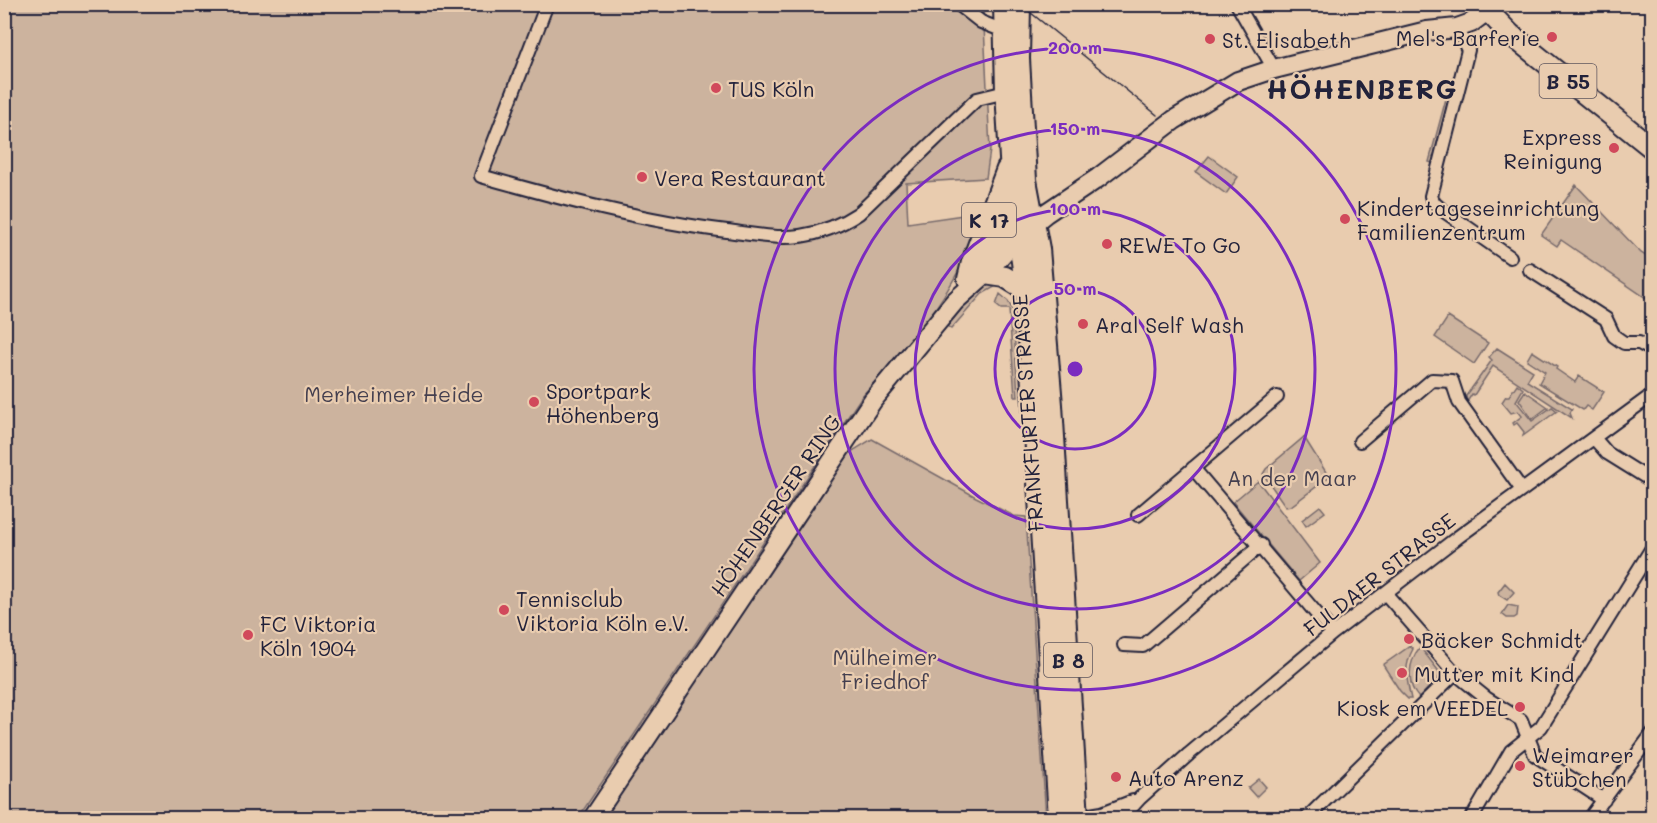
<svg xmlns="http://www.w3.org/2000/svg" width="1657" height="823" font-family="Mali,sans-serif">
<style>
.green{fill:#ccb39e;stroke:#776a6c;stroke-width:1.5}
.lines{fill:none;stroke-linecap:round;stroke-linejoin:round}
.street-casing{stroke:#22223b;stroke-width:16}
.secondary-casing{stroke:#22223b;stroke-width:22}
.primary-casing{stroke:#22223b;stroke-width:24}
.street{stroke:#e9ccaf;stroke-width:12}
.secondary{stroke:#e9ccaf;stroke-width:18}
.primary{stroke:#e9ccaf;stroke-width:20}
.tram{stroke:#22223b;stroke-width:1.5}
.ring{fill:none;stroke:#7b2cbf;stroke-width:3}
.poi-dot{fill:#d1495b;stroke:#e9ccaf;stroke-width:2}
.labels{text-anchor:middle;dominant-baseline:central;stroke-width:4.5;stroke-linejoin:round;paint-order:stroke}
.shield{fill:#e9ccaf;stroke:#5e555e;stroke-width:1.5}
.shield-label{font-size:20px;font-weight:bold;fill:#22223b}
.poi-label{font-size:21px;fill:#22223b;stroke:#e9ccaf;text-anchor:start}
.park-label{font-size:21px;fill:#443f4f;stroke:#e9ccaf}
.street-label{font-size:21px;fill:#22223b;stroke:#e9ccaf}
.district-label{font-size:27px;font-weight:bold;letter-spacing:1.5px;fill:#22223b;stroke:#e9ccaf}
.centre{fill:#7b2cbf;stroke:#e9ccaf;stroke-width:3}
.ring-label{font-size:18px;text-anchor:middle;font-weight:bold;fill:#7b2cbf;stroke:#e9ccaf;stroke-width:4.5;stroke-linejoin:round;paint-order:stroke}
</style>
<rect width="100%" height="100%" fill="#e9ccaf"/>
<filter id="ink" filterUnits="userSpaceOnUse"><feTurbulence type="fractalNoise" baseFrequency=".0167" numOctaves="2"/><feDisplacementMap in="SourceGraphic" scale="12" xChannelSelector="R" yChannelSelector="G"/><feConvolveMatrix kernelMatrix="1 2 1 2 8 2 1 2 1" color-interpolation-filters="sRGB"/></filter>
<g filter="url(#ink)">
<!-- green -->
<path class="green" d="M 5,5 L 983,5 L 990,150 L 986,178 L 906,183 L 908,223 L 970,214 L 982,207 L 989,211 C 974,241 960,272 941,300 C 919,335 889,365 862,396 L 578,818 L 5,818 Z
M 1451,80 L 1454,80 L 1432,163 L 1429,162 Z
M 1209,156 L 1238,177 L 1226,194 L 1196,172 Z
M 1576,185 L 1641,253 L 1652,260 L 1652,302 L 1561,240 L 1557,246 L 1541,235 Z
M 987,282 L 998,285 L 982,294 L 951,329 L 947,326 L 981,286 Z
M 1000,294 L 1008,301 L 1013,311 L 1018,397 L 1015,397 L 1009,309 L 1001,309 L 996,305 Z
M 1448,317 L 1488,343 L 1474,364 L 1435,337 Z
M 1497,348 L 1533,371 L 1527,381 L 1572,409 L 1570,413 L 1572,418 L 1493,366 L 1474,395 L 1472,394 L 1467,402 L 1466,396 L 1492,360 L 1489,357 Z
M 1532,351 L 1557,367 L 1556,369 L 1575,382 L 1579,376 L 1604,392 L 1592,410 L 1586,406 L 1583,410 L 1539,383 L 1545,372 L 1527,360 Z
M 1517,384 L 1523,389 L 1516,401 L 1532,421 L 1552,407 L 1557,411 L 1523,436 L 1524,432 L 1517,423 L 1514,425 L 1513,423 L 1522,416 L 1518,411 L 1511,413 L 1502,402 L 1506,396 L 1509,396 Z
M 1525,391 L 1548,407 L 1532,419 L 1519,400 Z
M 1304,437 L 1329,477 L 1291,506 L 1286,507 L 1263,474 L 1266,469 Z
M 872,439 L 976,497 L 1014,516 L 1026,517 L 1046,818 L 604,818 L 846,455 Z
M 1258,481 L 1320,563 L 1299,581 L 1233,502 Z
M 1320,506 L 1325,512 L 1306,526 L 1302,520 Z
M 1505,583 L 1514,592 L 1507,600 L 1499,595 L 1498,592 Z
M 1508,605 L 1518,607 L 1517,616 L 1514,618 L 1507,618 L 1502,614 Z
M 1410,646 L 1413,649 C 1403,667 1407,680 1411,699 L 1408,699 L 1400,691 L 1383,665 Z
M 1420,647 L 1441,674 L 1419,698 C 1406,684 1408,662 1420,647 Z
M 1259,779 L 1266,787 L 1256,797 L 1248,788 Z"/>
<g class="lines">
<defs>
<path id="street" d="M 547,4 L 481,176 C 562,199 644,221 727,231 C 751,234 776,239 800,236 C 821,233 841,225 859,213 L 977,99 L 1006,92
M 958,4 L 981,22 L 1009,33
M 1237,4 L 1274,69
M 1457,28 L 1468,50 L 1431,196 L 1434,203 L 1441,209 L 1510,257
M 1530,270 L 1606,319 L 1614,336 L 1624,343 L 1639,343 L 1652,350
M 1594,438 L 1607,453 L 1652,481
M 1360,441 L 1432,380 L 1452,381 L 1459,402 L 1522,490
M 1193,468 L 1333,633
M 1138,515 L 1277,397
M 1385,593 L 1455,673 L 1486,698 L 1521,720 L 1535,755 L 1604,800
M 1124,645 L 1143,646 L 1261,545
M 1072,818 L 1102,813 L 1133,801
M 1122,818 L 1140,798 L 1189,754 L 1333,633 L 1458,537 L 1652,395
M 1307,818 L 1455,673
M 1472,818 L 1511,751 L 1541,727 L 1652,548
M 1590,818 L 1652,734"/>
<path id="secondary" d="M 973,270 L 1001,234 L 1026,214
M 593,818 L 873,400 L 955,301 L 985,274 L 1019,235 L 1046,213 L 1098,178 L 1174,120 L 1238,81 L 1274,69 L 1330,55 L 1427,31 L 1457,28 L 1471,23 L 1487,11"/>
<path id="primary" d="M 1004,4 L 1006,92 L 1012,192 L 1026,290 L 1059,818
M 1020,4 L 1019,59 L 1026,180 L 1039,249 L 1052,405 L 1078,818
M 1481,4 L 1510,34 L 1652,148
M 985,274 L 1005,277 L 1026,290
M 968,279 L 972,262 L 1007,169"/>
</defs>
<!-- street casing -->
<use href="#street" class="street-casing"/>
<!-- secondary casing -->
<use href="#secondary" class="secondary-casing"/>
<!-- primary casing -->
<use href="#primary" class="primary-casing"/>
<!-- street -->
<use href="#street" class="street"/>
<!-- secondary -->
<use href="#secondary" class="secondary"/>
<!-- primary -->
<use href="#primary" class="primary"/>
<!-- tram -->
<path class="tram" d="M 1020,4 L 1157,115"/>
</g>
</g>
<!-- distance rings -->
<g class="ring">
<circle cx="1075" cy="369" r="80"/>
<circle cx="1075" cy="369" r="160"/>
<circle cx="1075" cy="369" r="240"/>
<circle cx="1075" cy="369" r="321"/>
</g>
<!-- markers -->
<g class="poi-dot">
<circle cx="1552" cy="37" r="6"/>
<circle cx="1210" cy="39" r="6"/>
<circle cx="716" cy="88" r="6"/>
<circle cx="1614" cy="148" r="6"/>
<circle cx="642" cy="177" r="6"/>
<circle cx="1345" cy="219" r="6"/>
<circle cx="1107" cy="244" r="6"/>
<circle cx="1083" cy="324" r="6"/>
<circle cx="534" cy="402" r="6"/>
<circle cx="504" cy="610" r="6"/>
<circle cx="248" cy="635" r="6"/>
<circle cx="1409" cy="639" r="6"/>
<circle cx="1402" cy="673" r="6"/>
<circle cx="1520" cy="707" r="6"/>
<circle cx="1520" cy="766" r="6"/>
<circle cx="1116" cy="777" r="6"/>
</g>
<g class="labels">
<!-- shield labels -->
<g class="shield">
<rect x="1539.5" y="64" width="57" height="34" rx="4.5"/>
<rect x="962" y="203" width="54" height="34" rx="4.5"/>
<rect x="1044" y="643" width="48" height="34" rx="4.5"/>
</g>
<g class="shield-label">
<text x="1568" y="81">B 55</text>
<text x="989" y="220">K 17</text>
<text x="1068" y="660">B 8</text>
</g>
<!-- poi labels -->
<g class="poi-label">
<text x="1540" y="37" text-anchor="end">Mel's Barferie</text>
<text x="1222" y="39">St. Elisabeth</text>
<text x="728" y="88">TUS Köln</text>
<text x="1602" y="136" text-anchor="end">Express<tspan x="1602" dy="24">Reinigung</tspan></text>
<text x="654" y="177">Vera Restaurant</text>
<text x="1357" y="207">Kindertageseinrichtung<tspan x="1357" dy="24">Familienzentrum</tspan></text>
<text x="1119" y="244">REWE To Go</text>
<text x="1095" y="324">Aral Self Wash</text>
<text x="546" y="390">Sportpark<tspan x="546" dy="24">Höhenberg</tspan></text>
<text x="516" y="598">Tennisclub<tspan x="516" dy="24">Viktoria Köln e.V.</tspan></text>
<text x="260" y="623">FC Viktoria<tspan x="260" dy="24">Köln 1904</tspan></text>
<text x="1421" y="639">Bäcker Schmidt</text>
<text x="1414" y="673">Mutter mit Kind</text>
<text x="1508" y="707" text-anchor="end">Kiosk em VEEDEL</text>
<text x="1532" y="754">Weimarer<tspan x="1532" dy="24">Stübchen</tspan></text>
<text x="1128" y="777">Auto Arenz</text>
</g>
<!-- park labels -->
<g class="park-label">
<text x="394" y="393">Merheimer Heide</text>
<text x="1292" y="477">An der Maar</text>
<text x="885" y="656">Mülheimer<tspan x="885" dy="24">Friedhof</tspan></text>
</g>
<!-- street labels -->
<g class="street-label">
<text transform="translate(1027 413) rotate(-94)">FRANKFURTER STRASSE</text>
<text transform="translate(775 505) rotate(-56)">HÖHENBERGER RING</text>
<text transform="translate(1379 574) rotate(-38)">FULDAER STRASSE</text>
</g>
<!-- district labels -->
<g class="district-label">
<text x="1362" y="88">HÖHENBERG</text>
</g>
</g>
<circle cx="1075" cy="369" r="9" class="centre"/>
<g class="ring-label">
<text x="1075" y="54">200 m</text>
<text x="1075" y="135">150 m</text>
<text x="1075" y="215">100 m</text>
<text x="1075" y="295">50 m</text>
</g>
<!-- margin -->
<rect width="1657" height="823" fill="none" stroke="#e9ccaf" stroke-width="24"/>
<rect x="12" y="12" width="1633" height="799" fill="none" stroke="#22223b" stroke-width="2" filter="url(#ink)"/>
</svg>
